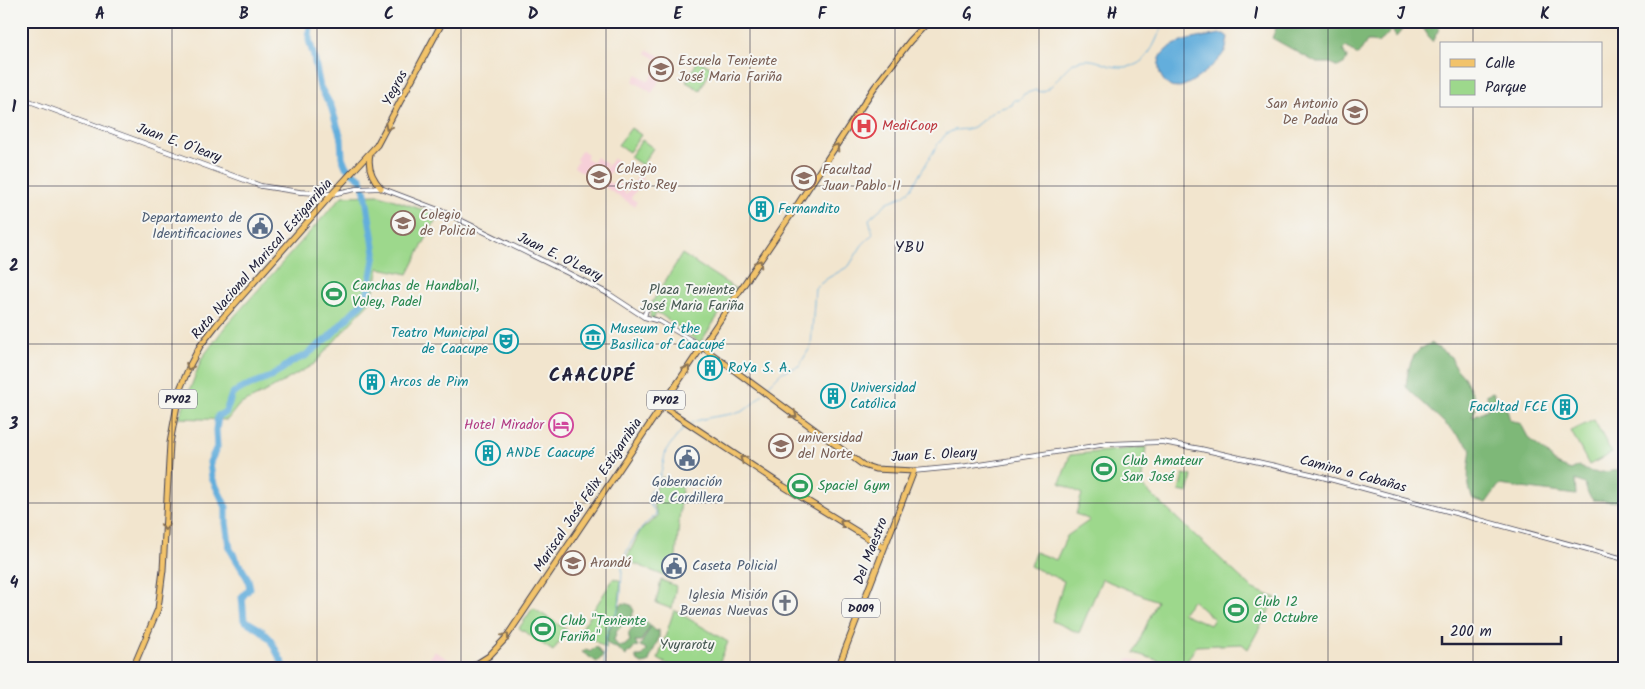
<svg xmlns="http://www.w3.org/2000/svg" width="1645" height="689" font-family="Kalam,sans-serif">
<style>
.built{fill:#f6cfd8}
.green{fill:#9dd88c;stroke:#607d64;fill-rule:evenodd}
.forest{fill:#7eb878;stroke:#506d5a}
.water{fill:#63aedc;stroke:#42688c}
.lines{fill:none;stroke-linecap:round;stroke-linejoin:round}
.stream{stroke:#63aedc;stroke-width:1}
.river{stroke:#63aedc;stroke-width:7}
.tertiary-casing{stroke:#413f51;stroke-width:5.5}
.primary-casing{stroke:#413f51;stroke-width:7}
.tertiary{stroke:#fff;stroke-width:4}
.primary{stroke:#f2c36a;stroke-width:5}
.oneway{stroke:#8a7252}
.grid{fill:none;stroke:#22223b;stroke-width:1;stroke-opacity:0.55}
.labels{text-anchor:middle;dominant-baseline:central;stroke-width:4;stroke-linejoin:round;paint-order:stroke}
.shield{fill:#f6f6f2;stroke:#626272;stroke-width:1}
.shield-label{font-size:12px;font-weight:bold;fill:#22223b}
.education-label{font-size:14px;fill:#785e54;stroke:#f6f6f2;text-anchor:start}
.street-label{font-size:14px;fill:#22223b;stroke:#f6f6f2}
.health-label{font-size:14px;fill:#be3a42;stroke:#f6f6f2;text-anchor:start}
.culture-label{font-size:14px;fill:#0d838f;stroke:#f6f6f2;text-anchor:start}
.service-label{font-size:14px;fill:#4e5e75;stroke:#f6f6f2;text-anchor:end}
.leisure-label{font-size:14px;fill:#27864d;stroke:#f6f6f2;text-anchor:start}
.park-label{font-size:14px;fill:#475953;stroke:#f6f6f2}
.hotel-label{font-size:14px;fill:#b23c85;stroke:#f6f6f2;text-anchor:end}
.worship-label{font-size:14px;fill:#5b616d;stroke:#f6f6f2;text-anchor:end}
.neighbourhood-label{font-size:15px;letter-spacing:1px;fill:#22223b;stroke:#f6f6f2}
.district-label{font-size:19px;font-weight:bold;letter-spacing:1px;fill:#22223b;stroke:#f6f6f2}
.neatline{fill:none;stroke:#22223b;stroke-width:2}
.grid-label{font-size:16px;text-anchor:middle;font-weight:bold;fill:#22223b}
</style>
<rect width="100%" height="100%" fill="#f6f6f2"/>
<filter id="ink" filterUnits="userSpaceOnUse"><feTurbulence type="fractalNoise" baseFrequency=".02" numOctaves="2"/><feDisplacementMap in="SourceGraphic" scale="10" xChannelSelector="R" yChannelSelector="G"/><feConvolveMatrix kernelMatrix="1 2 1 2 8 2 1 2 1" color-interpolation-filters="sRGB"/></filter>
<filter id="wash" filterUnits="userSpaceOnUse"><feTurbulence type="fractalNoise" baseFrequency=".0096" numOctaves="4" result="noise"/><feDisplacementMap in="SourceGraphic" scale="20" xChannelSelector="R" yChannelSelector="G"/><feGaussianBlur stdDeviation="1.12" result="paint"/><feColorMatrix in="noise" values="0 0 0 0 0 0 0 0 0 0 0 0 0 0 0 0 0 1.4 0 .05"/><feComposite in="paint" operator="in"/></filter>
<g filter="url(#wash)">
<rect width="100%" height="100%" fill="#f2e5ce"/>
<!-- built -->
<path class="built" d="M 648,50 L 671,61 L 652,93 L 633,81 L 637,74 L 649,81 L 659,64 L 655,62 L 656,59 L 646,53 Z
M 582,150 L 588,154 L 586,158 L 592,162 L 596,157 L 607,164 L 602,174 L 613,158 L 618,161 L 605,180 L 612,184 L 615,181 L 627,189 L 624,192 L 626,194 L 638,176 L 644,179 L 631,198 L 637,202 L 634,206 L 574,167 L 578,161 L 576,159 Z
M 434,651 L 464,668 L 421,668 Z
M 1128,658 L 1160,668 L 1125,668 Z"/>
<!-- green -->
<path class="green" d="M 698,60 L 712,68 L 700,90 L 686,82 Z
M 631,128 L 641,135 L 629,152 L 618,145 Z
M 642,140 L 653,148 L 642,165 L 630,157 Z
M 380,195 L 438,215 L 408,274 L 379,268 L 372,299 L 314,364 L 264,393 L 239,405 L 227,420 L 179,418 L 202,358 L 225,327 L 342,196 Z
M 682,254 L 736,289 L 700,343 L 660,314 L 655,314 L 654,319 L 650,317 L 651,304 Z
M 1594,420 L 1612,453 L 1589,465 L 1571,431 Z
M 1146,447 L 1141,485 L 1253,589 L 1276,598 L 1248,649 L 1242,644 L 1196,646 L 1183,668 L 1134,653 L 1157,601 L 1102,579 L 1079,633 L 1052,621 L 1064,581 L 1030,566 L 1035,552 L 1056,560 L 1067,536 L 1090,520 L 1076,514 L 1082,494 L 1060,483 L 1070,455 ZM 1192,600 L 1214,619 L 1210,625 L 1182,613 Z
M 1183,474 L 1192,476 L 1188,493 L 1179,491 Z
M 662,477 L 682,487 L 674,580 L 626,560 L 640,531 L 658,516 L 651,498 Z
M 614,578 L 621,581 L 619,608 L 611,622 L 605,642 L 607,649 L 580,631 Z
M 661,580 L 676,586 L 672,609 L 656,603 Z
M 533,608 L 567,630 L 553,651 L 519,628 Z
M 674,610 L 728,642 L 717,668 L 674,668 L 658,659 Z"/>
<!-- forest -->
<path class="forest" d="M 1279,21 L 1409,21 L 1396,37 L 1392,30 C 1386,35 1384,41 1376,43 L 1372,41 L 1367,41 L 1358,55 L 1346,47 L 1343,50 L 1347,58 L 1345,63 L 1338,67 L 1330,63 L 1317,63 L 1272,38 Z
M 1416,21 L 1435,21 L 1439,29 L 1432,42 L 1422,26 Z
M 1431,343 L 1451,357 L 1455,367 L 1464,377 L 1478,404 L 1472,417 L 1488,409 L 1487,394 L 1493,392 L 1502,406 L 1507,410 L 1510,420 L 1521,424 L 1529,439 L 1548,454 L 1556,464 L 1571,470 L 1579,466 C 1596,478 1605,469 1624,471 L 1624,500 L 1620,502 L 1593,500 L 1588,494 L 1585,484 L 1575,480 L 1576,495 L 1499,485 L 1486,503 L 1473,499 C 1465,482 1469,467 1471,448 L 1406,387 C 1407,377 1409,360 1417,352 C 1420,348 1427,346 1431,343 Z
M 623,603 L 631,605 L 634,611 L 631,618 L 617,630 L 614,640 L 618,646 L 624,646 L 630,641 C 625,628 637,625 645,621 L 648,623 L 650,626 L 641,641 L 635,641 L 638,646 L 635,647 L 631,652 L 627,653 L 626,656 L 618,649 L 606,643 C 607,634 617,608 623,603 Z
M 651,626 L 656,631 L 659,630 L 659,638 L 648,663 L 642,664 L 636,660 L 636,656 L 641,656 L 646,651 L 645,648 L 640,646 Z
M 596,646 L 603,656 L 597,662 L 582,652 L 586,649 L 590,652 Z"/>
<!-- water -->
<path class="water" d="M 1220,34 L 1224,34 L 1228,37 C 1227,41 1227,45 1226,49 C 1221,61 1185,93 1171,87 C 1165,84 1159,75 1159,68 C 1156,40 1201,38 1220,34 Z"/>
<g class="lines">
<!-- stream -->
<path class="stream" d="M 766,391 L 769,385 L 782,372 L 799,366 L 811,346 L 815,288 L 828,278 L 849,266 L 862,245 L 873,234 L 869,219 L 888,202 L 903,196 L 911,189 L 938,144 L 946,134 L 954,130 L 968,129 L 974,127 L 995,110 L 1012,105 L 1014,100 L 1019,100 L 1024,94 L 1036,90 L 1040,92 C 1055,89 1061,69 1075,62 C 1087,57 1097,61 1108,65 C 1113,67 1119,67 1124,67 C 1149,67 1155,40 1165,21
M 691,423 C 700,418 726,415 737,413 C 748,411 755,400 763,394
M 605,668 C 603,652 604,637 611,622 C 613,618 617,614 618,609 C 622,597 621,582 622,570 C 624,549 639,528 656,515 L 656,513 L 649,503 L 649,495 L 661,473 L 666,450 L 683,429 L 687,426"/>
<!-- river -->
<path class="river" d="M 285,668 L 270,639 L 261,630 L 244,620 L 242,597 L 250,588 L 248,579 L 230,549 L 226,523 L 226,507 L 212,478 L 210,462 L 217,447 L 216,430 L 218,416 L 226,412 L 232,394 L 244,387 L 271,377 L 293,361 L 305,356 L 328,338 L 360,305 L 366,297 L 369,288 L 375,253 L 365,192 L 361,179 L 346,167 L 342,157 L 341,138 L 331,106 L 320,87 L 314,57 L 309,40 L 310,21"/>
</g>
</g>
<g filter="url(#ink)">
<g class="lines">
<defs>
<path id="tertiary" d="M 21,98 L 261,186 L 300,192 L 332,194 L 356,189 L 381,188 L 444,212 L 568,273 L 609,294 L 644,317 L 659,321 L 701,346
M 644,317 L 647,307
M 914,471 L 966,466 L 1107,444 L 1162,442 L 1201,449 L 1311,474 L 1624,559"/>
<path id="primary" d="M 370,155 C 367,168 372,178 381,188
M 701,346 L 863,465 L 875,469 L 914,471 L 838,668
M 662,406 L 783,486 L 884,548
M 133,668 L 158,609 L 163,570 L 170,443 L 180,389 L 190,365 L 200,346 L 218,323 L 332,194 L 377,145 L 443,21
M 470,668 L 489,656 L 505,639 L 790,216 L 874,88 L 910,41 L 929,21"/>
</defs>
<!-- tertiary casing -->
<use href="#tertiary" class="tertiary-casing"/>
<!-- primary casing -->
<use href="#primary" class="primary-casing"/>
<!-- tertiary -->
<use href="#tertiary" class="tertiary"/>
<!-- primary -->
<use href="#primary" class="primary"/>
</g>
<!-- one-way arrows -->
<defs><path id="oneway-chevron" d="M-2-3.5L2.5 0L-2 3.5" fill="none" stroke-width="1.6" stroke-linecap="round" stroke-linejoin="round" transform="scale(1.25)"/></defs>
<g class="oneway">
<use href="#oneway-chevron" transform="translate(388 127) rotate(118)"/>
<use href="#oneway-chevron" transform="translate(836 147) rotate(-57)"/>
<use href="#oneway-chevron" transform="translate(759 263) rotate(-56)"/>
<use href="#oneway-chevron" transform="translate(189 367) rotate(115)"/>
<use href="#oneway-chevron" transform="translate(687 369) rotate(-57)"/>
<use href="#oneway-chevron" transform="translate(794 415) rotate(36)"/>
<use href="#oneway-chevron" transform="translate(743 459) rotate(-146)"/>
<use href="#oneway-chevron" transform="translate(843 523) rotate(-148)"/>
<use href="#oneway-chevron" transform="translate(165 527) rotate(94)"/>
<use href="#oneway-chevron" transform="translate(506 636) rotate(-54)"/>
</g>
</g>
<!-- grid -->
<path class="grid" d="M 172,21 L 172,668M 317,21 L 317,668M 461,21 L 461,668M 606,21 L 606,668M 750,21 L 750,668M 895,21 L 895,668M 1039,21 L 1039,668M 1184,21 L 1184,668M 1328,21 L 1328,668M 1473,21 L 1473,44M 1473,106 L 1473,668M 21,186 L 1624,186M 21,344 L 1624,344M 21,503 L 1624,503"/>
<!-- icons -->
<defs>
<symbol id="school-ring" viewBox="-11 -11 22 22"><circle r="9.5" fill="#f6f6f2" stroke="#8d6e63" stroke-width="1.5"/><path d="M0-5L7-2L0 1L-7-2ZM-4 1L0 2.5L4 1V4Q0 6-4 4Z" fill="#8d6e63"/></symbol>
<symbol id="hospital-ring" viewBox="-11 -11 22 22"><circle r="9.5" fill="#f6f6f2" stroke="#e0444e" stroke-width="1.5"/><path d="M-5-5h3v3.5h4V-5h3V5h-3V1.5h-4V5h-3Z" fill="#e0444e"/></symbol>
<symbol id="university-ring" viewBox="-11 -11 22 22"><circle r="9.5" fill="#f6f6f2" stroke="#8d6e63" stroke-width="1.5"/><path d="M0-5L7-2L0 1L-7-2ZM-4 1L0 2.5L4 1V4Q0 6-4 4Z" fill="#8d6e63"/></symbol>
<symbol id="building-ring" viewBox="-11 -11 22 22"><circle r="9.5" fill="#f6f6f2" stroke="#0f9aa8" stroke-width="1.5"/><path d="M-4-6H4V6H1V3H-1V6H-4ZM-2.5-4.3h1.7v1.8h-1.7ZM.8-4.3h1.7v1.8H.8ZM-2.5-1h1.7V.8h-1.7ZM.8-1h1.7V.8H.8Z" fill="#0f9aa8"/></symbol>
<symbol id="civic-ring" viewBox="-11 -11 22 22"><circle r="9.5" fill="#f6f6f2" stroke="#5c6f8a" stroke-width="1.5"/><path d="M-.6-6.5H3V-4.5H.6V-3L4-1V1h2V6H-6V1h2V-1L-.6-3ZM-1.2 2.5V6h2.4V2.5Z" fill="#5c6f8a"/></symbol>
<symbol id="stadium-ring" viewBox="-11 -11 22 22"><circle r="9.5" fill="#f6f6f2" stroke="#2e9e5b" stroke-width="1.5"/><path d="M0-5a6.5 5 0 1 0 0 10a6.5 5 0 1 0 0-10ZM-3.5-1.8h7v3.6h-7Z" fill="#2e9e5b"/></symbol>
<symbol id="museum-ring" viewBox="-11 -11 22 22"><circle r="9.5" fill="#f6f6f2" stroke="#0f9aa8" stroke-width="1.5"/><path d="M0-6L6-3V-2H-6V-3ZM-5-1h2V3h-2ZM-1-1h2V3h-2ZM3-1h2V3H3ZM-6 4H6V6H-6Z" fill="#0f9aa8"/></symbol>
<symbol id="theatre-ring" viewBox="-11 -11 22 22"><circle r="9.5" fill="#f6f6f2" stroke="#0f9aa8" stroke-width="1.5"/><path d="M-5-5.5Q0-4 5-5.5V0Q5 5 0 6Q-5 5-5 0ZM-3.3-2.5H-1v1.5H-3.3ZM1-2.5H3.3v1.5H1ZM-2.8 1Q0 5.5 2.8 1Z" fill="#0f9aa8"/></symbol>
<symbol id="hotel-ring" viewBox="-11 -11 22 22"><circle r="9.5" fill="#f6f6f2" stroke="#d1479c" stroke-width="1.5"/><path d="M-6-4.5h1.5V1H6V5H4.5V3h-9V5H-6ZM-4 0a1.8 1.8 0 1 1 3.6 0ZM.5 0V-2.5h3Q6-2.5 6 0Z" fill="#d1479c"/></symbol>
<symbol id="church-ring" viewBox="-11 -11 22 22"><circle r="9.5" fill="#f6f6f2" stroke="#6b7280" stroke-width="1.5"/><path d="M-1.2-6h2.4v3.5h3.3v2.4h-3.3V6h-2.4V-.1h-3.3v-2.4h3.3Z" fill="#6b7280"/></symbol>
</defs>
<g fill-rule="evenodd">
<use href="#school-ring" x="647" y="55" width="28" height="28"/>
<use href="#school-ring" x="1341" y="98" width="28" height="28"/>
<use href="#hospital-ring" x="850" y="112" width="28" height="28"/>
<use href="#school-ring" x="585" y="163" width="28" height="28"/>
<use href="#university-ring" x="790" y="164" width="28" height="28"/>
<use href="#building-ring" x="747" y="195" width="28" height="28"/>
<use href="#school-ring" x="389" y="209" width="28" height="28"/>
<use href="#civic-ring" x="246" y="212" width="28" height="28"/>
<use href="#stadium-ring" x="320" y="280" width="28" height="28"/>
<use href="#museum-ring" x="579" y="323" width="28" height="28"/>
<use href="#theatre-ring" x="492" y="327" width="28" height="28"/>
<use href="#building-ring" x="696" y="354" width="28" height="28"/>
<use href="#building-ring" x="358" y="368" width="28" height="28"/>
<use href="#building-ring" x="819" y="382" width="28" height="28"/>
<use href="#building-ring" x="1551" y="393" width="28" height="28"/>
<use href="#hotel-ring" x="547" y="411" width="28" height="28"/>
<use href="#university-ring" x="767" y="432" width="28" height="28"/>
<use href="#building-ring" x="474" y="439" width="28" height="28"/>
<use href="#civic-ring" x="673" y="444" width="28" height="28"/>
<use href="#stadium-ring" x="1090" y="455" width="28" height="28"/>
<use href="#stadium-ring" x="786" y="472" width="28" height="28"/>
<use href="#university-ring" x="559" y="549" width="28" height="28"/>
<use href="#civic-ring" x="660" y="552" width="28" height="28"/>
<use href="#church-ring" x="771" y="589" width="28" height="28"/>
<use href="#stadium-ring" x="1222" y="596" width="28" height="28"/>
<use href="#stadium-ring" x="529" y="615" width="28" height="28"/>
</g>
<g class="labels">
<!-- shield labels -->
<g class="shield">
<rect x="159" y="389.5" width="38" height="19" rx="4"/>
<rect x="647" y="390.5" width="38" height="19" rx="4"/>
<rect x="842" y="598.5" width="38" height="19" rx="4"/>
</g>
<g class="shield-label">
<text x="178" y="399">PY02</text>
<text x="666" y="400">PY02</text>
<text x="861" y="608">D009</text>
</g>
<!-- education labels -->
<g class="education-label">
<text x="678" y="61">Escuela Teniente<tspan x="678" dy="16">José Maria Fariña</tspan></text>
<text x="1338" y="104" text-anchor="end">San Antonio<tspan x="1338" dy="16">De Padua</tspan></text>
<text x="616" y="169">Colegio<tspan x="616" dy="16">Cristo Rey</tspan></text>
<text x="822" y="170">Facultad<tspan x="822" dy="16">Juan Pablo II</tspan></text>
<text x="420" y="215">Colegio<tspan x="420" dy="16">de Policia</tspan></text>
<text x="798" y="438">universidad<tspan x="798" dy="16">del Norte</tspan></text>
<text x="590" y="563">Arandú</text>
</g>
<!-- street labels -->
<g class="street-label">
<text transform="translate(395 88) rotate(-62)">Yegros</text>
<text transform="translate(179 143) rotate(20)">Juan E. O´leary</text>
<text transform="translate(560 257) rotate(26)">Juan E. O'Leary</text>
<text transform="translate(262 259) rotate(-49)">Ruta Nacional Mariscal Estigarribia</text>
<text transform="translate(934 455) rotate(-3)">Juan E. Oleary</text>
<text transform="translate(1353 474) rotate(15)">Camino a Cabañas</text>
<text transform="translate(588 495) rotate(-56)">Mariscal José Félix Estigarribia</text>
<text transform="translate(871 551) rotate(-69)">Del Maestro</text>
</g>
<!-- health labels -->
<g class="health-label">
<text x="882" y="126">MediCoop</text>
</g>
<!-- culture labels -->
<g class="culture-label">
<text x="778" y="209">Fernandito</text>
<text x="610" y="329">Museum of the<tspan x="610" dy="16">Basilica of Caacupé</tspan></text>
<text x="488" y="333" text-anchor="end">Teatro Municipal<tspan x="488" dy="16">de Caacupe</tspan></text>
<text x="728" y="368">RoYa S. A.</text>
<text x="390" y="382">Arcos de Pim</text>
<text x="850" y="388">Universidad<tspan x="850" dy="16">Católica</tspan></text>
<text x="1548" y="407" text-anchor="end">Facultad FCE</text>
<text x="506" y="453">ANDE Caacupé</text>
</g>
<!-- service labels -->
<g class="service-label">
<text x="242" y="218">Departamento de<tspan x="242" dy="16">Identificaciones</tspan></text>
<text x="687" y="482" text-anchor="middle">Gobernación<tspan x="687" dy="16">de Cordillera</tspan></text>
<text x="692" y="566" text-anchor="start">Caseta Policial</text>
</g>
<!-- leisure labels -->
<g class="leisure-label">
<text x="352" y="286">Canchas de Handball,<tspan x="352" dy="16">Voley, Padel</tspan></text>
<text x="1122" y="461">Club Amateur<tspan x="1122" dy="16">San José</tspan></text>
<text x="818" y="486">Spaciel Gym</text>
<text x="1254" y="602">Club 12<tspan x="1254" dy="16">de Octubre</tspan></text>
<text x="560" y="621">Club "Teniente<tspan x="560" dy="16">Fariña"</tspan></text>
</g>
<!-- park labels -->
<g class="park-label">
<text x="692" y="290">Plaza Teniente<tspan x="692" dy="16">José Maria Fariña</tspan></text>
<text x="687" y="645">Yvyraroty</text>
</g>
<!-- hotel labels -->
<g class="hotel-label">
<text x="544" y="425">Hotel Mirador</text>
</g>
<!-- worship labels -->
<g class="worship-label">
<text x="768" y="595">Iglesia Misión<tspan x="768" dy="16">Buenas Nuevas</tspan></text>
</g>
<!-- neighbourhood labels -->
<g class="neighbourhood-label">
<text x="910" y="248">YBU</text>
</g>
<!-- district labels -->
<g class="district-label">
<text x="592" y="376">CAACUPÉ</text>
</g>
</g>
<!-- margin -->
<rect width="1645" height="689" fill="none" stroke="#f6f6f2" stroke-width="55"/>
<!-- legend -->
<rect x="1440" y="42" width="162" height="65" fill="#f6f6f2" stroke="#a1a1a9"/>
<rect x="1450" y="59" width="25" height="8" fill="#f2c36a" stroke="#a1a1a9"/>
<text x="1485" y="68" font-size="15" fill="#22223b">Calle</text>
<rect x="1450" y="80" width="25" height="15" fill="#9dd88c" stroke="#a1a1a9"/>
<text x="1485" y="92" font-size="15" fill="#22223b">Parque</text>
<!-- scale -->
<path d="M1442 636v8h119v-8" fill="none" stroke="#22223b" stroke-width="2.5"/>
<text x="1450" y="636" font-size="15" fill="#22223b" stroke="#f6f6f2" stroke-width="4" paint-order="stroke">200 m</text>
<rect x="28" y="28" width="1590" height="634" class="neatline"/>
<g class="grid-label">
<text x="100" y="19">A</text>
<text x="244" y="19">B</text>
<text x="389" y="19">C</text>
<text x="533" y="19">D</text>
<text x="678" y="19">E</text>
<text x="822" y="19">F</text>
<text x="967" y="19">G</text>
<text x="1112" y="19">H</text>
<text x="1256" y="19">I</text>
<text x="1401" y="19">J</text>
<text x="1545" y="19">K</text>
<text x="14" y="112">1</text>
<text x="14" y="271">2</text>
<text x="14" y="429">3</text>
<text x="14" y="588">4</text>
</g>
</svg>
